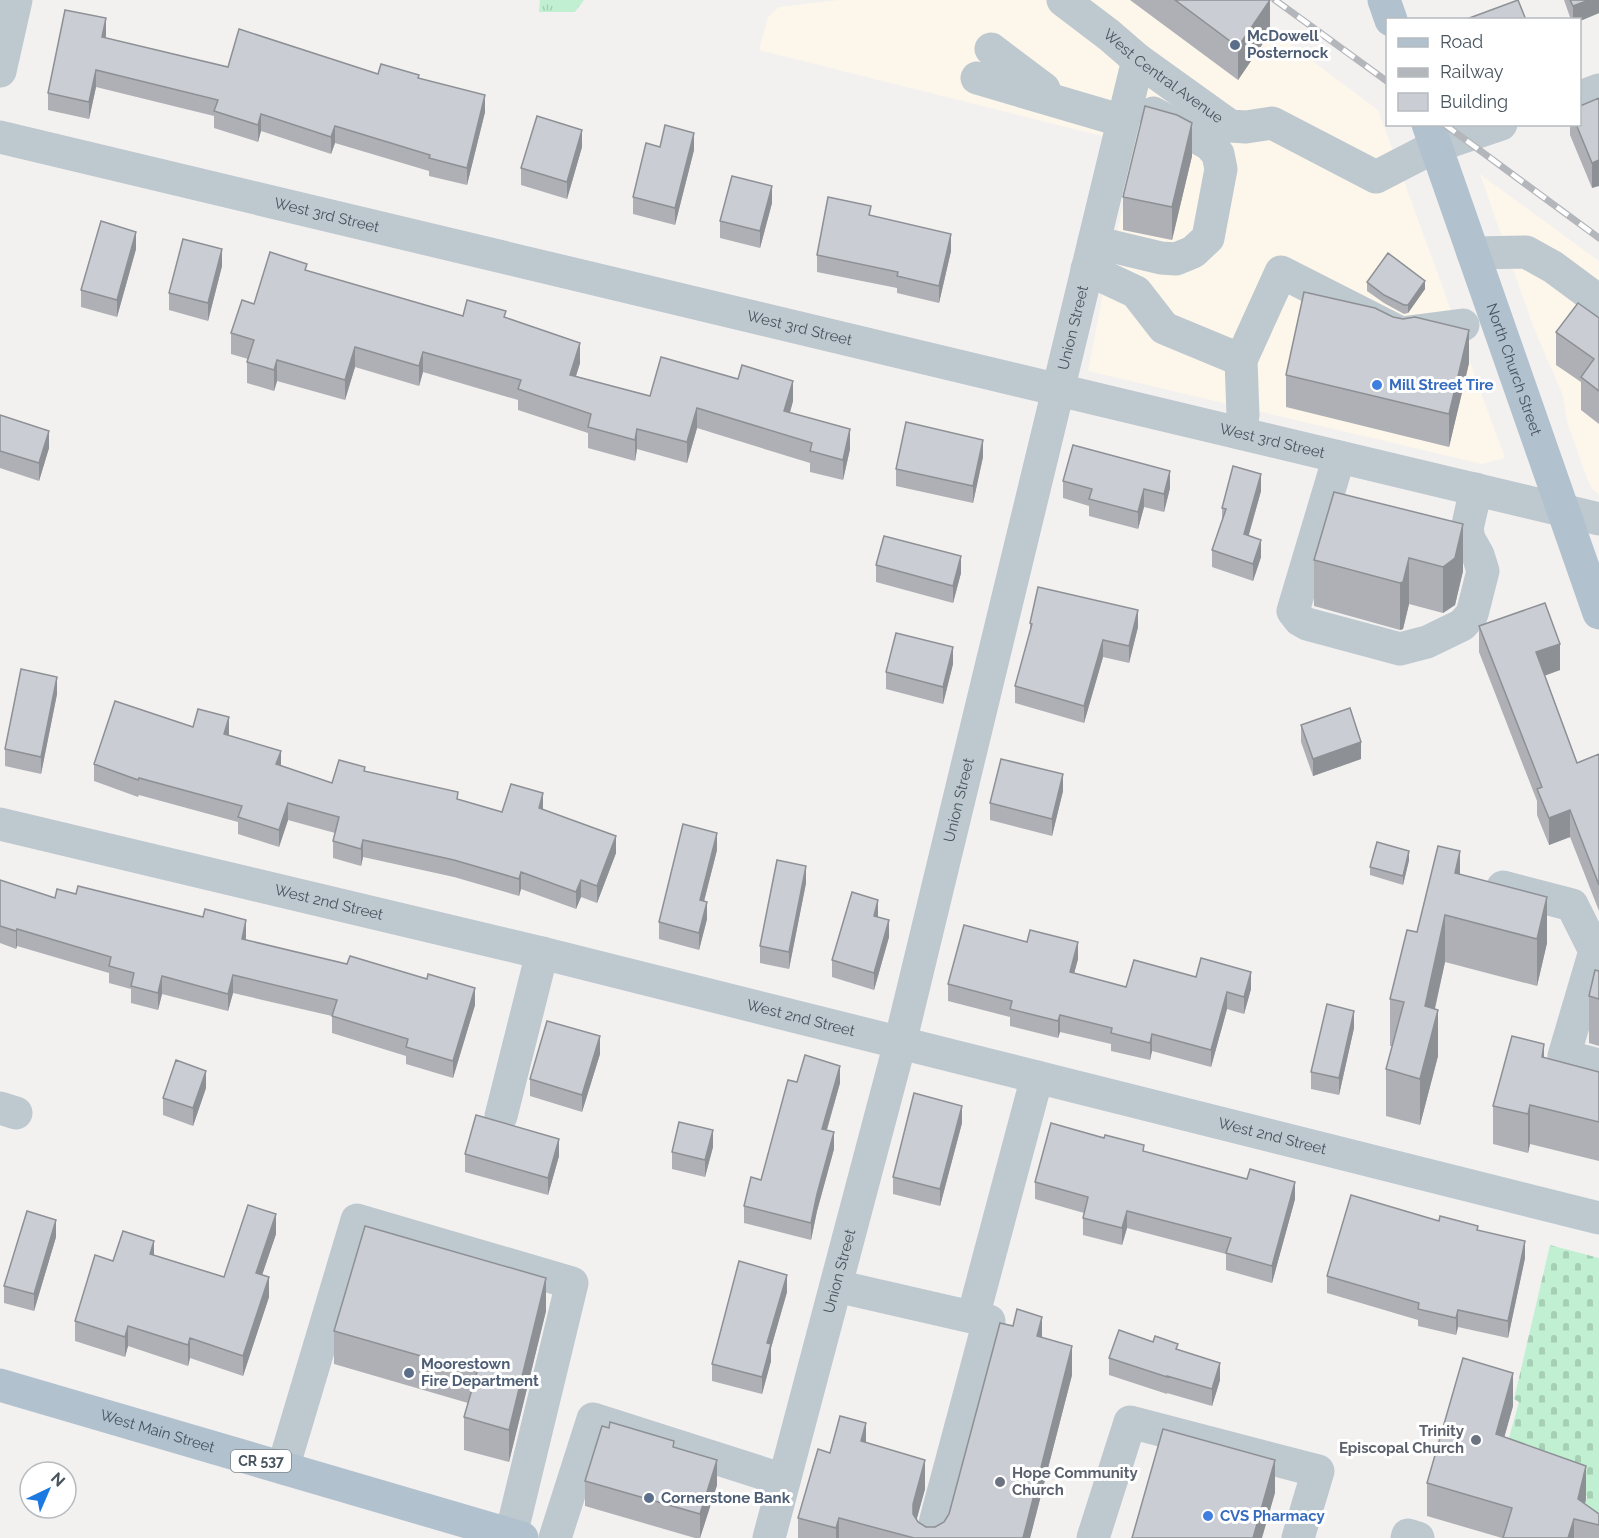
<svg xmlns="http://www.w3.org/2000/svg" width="1599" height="1538" font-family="Raleway,sans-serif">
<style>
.commercial{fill:#fcf6eb}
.cemetery{fill:url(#cemetery-stones)}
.park{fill:url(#park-tufts)}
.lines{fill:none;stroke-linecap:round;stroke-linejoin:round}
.minor{stroke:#bec8cf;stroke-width:33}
.major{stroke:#b1c1ce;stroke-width:33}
.rail-casing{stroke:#b3b6ba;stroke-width:7}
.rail{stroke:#fff;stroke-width:4.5;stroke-dasharray:14;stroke-linecap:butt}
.wall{fill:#aeb0b5}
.shaded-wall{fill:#8d9094}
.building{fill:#cacdd3;stroke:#8d9094;stroke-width:1.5}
.service-dot{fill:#5c6f8a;stroke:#fff;stroke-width:2}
.shop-dot{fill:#3f7fe0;stroke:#fff;stroke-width:2}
.worship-dot{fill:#6b7280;stroke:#fff;stroke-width:2}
.labels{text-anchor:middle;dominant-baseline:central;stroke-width:6;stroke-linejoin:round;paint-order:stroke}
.shield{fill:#fff;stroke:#7f878e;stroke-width:1.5}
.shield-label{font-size:14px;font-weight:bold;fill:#48545e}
.service-label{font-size:15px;font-weight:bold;fill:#4e5e75;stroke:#fff;text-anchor:start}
.street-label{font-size:15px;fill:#48545e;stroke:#fff}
.shop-label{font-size:15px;font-weight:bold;fill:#366cbe;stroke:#fff;text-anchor:start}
.worship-label{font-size:15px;font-weight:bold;fill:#5b616d;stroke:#fff;text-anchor:end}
</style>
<defs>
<pattern id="cemetery-stones" width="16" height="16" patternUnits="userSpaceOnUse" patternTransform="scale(1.5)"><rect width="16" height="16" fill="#c0efd1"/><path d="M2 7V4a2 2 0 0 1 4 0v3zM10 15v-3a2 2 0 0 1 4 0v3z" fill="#a6cfb6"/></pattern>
<pattern id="park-tufts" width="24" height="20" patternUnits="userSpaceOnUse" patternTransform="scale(1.5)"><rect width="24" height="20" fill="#c0efd1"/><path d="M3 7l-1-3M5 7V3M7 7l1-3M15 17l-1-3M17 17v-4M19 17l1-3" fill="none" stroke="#a6cfb6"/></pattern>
</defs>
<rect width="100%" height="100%" fill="#f3f0f0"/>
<!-- commercial -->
<path class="commercial" d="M 838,0 L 1231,0 L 1378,110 L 1505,458 L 1482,464 L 1088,371 L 1107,273 L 1138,145 L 759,50 L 768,17 L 779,7 Z
M 1480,174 L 1599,261 L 1599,495 L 1591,487 L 1585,473 L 1567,422 L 1563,396 L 1533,326 Z"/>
<!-- cemetery -->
<path class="cemetery" d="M 1550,1245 L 1599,1258 L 1599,1538 L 1581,1530 L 1587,1496 L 1528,1475 L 1500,1470 L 1519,1402 L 1514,1399 Z"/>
<!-- park -->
<path class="park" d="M 540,0 L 584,0 L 575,12 L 539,12 Z"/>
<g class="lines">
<!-- minor -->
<g class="minor">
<path id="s1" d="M 1063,0 L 1109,35 L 1138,60 L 1230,126 L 1246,127 L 1272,123 L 1376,177 L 1436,146 L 1501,124"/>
<path d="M 991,49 L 1044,89"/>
<path d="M 0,71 L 16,0"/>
<path d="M 977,78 L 1123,121"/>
<path d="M 1580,97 L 1599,90"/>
<path id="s2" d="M 0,137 L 1599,519"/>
<path d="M 1094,242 L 1161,258 L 1176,259 L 1193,252 L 1208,238 L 1221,169 L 1218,154 L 1209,144 L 1153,113"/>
<path d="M 1473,253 L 1526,252 L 1553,267 L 1599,301"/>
<path d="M 1087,269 L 1136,292 L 1164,328 L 1241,360 L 1243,415 L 1240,433"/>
<path d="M 1241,360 L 1281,272 L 1401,333 L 1463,325"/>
<path d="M 1339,457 L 1293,611 L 1300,620 L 1307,624 L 1400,649 L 1427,642 L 1462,625 L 1472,614 L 1483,571 L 1478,555 L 1469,539 L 1467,529 L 1476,489"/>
<path id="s3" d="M 0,824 L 542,953 L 1599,1218"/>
<path d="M 1503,887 L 1572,905 L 1595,951 L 1599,952"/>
<path d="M 1595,951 L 1564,1056 L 1599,1065"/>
<path d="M 0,1108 L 16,1113"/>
<path d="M 501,1116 L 542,953"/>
<path d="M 836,1286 L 989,1321 L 931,1538"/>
<path d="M 973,1317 L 1037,1077"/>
<path d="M 283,1468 L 357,1220 L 572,1283 L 511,1535"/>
<path d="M 555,1538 L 593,1419 L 784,1480"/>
<path id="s4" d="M 769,1538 L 900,1043 L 1138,60"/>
<path d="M 1093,1538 L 1130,1422 L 1318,1471 L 1298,1538"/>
<path d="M 1407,1538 L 1408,1535 L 1418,1538"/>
</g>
<!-- major -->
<g class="major">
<path d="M 1384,0 L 1391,20"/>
<path id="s5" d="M 1428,124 L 1599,613"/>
<path id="s6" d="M 0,1385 L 522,1538"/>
</g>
<defs>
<path id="rail" d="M 1275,0 L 1388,82
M 1444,124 L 1599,238"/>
</defs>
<!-- rail casing -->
<use href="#rail" class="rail-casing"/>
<!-- rail -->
<use href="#rail" class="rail"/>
</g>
<!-- wall -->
<path class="wall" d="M 1130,0 L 1270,0 L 1270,33 L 1238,80 Z
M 1564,0 L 1599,0 L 1599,13 L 1580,21 L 1580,20 L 1571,20 Z
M 106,35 L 106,38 L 228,67 L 378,74 L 419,78 L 485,112 L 467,185 L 429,176 L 429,171 L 335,143 L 331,154 L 261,131 L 258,142 L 214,128 L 214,116 L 96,87 L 89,119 L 48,110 L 48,93 Z
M 1599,98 L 1592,188 L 1570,135 L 1570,124 L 1580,124 Z
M 582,147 L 567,199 L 521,185 L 521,168 Z
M 660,147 L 694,150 L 675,225 L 633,214 L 633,197 Z
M 1192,156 L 1172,240 L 1123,230 L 1123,197 Z
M 772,203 L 760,248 L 720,238 L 720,221 Z
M 871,216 L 951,251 L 939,303 L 897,293 L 897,288 L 817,272 L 817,255 Z
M 136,249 L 117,317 L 81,307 L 81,290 Z
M 222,266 L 208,321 L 169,310 L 169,293 Z
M 307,271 L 463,316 L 506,318 L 580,363 L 576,376 L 650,396 L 793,401 L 790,413 L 850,449 L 843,480 L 810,472 L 810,463 L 697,428 L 687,463 L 637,449 L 635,461 L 588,448 L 588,433 L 518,410 L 518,400 L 423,372 L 419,386 L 355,367 L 345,400 L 277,381 L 274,391 L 247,383 L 247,362 L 248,359 L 231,354 L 231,333 L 254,304 Z
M 1367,282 L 1425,289 L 1408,313 L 1404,314 L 1384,303 L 1367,291 Z
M 1599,318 L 1599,424 L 1581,410 L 1581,382 L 1556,365 L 1556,332 Z
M 1469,363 L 1449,447 L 1286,407 L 1286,375 Z
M 0,415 L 49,448 L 39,481 L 0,468 Z
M 983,457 L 973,503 L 896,486 L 896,469 Z
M 1063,481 L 1170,488 L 1164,512 L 1144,507 L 1138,529 L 1089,516 L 1089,506 L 1063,498 Z
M 1261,491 L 1249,535 L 1261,557 L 1253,581 L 1212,567 L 1212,550 L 1222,520 L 1222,508 Z
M 1334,492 L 1463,571 L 1455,605 L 1443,613 L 1409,604 L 1403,629 L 1400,630 L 1314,606 L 1314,560 Z
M 876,565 L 961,573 L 953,603 L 876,582 Z
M 1030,623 L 1138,627 L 1129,663 L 1103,657 L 1084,723 L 1015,703 L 1015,686 L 1030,632 Z
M 1479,626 L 1560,670 L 1545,675 L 1577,763 L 1599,754 L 1599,911 L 1570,837 L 1549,845 L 1537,815 L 1537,801 L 1479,652 Z
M 953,664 L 943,704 L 886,689 L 886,672 Z
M 57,694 L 41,774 L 5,766 L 5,749 Z
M 1301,725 L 1361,759 L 1313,776 L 1301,742 Z
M 193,727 L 229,735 L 281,766 L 332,783 L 365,771 L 502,812 L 543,810 L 616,853 L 597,903 L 581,897 L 576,909 L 521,889 L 519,896 L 454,877 L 363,857 L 361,866 L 333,858 L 333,841 L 335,833 L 288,820 L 279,847 L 238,834 L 238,822 L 139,795 L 138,797 L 94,781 L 94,764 Z
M 1063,791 L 1052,836 L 990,820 L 990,803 Z
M 717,850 L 704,901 L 707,919 L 699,950 L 659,939 L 659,922 Z
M 1409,860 L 1403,885 L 1370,875 L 1370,867 Z
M 1460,874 L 1547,943 L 1537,986 L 1445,962 L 1435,1009 L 1438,1056 L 1420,1125 L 1386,1116 L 1386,1069 L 1392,1046 L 1390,1046 L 1390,999 Z
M 0,880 L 55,898 L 246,937 L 246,940 L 475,1005 L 453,1078 L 406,1064 L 406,1056 L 332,1033 L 332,1016 L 233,993 L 228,1011 L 162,994 L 158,1010 L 131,1003 L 131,989 L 109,983 L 109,973 L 17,946 L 16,949 L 0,943 Z
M 806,883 L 789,969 L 760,963 L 760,946 Z
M 878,917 L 889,937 L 874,990 L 832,977 L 832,960 Z
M 1078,959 L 1074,973 L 1126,987 L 1196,977 L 1251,989 L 1244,1014 L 1227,1009 L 1211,1067 L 1152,1051 L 1150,1060 L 1111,1051 L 1111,1044 L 1060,1032 L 1058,1038 L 1010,1026 L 1010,1017 L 948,1001 L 948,984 Z
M 1599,971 L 1599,1046 L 1589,1043 L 1589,996 Z
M 1354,1028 L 1339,1095 L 1311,1089 L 1311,1072 Z
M 600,1054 L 582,1112 L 530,1096 L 530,1079 Z
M 1544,1058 L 1599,1072 L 1599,1161 L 1530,1144 L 1528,1153 L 1493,1144 L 1493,1106 Z
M 797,1082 L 840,1083 L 827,1130 L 834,1149 L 817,1211 L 811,1240 L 744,1223 L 744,1206 L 761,1180 Z
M 206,1088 L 193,1126 L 163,1115 L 163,1098 Z
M 962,1123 L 940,1206 L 893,1194 L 893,1177 Z
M 713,1147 L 705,1177 L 672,1169 L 672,1152 Z
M 1144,1151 L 1295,1199 L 1272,1283 L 1226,1270 L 1226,1254 L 1127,1228 L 1122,1245 L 1083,1235 L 1083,1218 L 1084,1213 L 1035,1199 L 1035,1182 Z
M 465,1154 L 559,1156 L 548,1195 L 465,1172 Z
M 1439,1221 L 1478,1231 L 1525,1258 L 1508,1338 L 1458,1327 L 1456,1335 L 1418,1326 L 1418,1320 L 1327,1293 L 1327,1276 Z
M 276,1234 L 262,1275 L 269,1297 L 243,1376 L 190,1358 L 188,1366 L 128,1346 L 125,1357 L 75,1341 L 75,1321 L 113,1261 L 154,1255 L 224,1277 Z
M 56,1237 L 34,1311 L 4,1303 L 4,1286 Z
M 787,1292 L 771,1348 L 771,1361 L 762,1394 L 712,1381 L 712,1364 Z
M 546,1311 L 509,1462 L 464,1450 L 464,1417 L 468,1403 L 334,1364 L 334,1331 Z
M 1042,1338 L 1072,1375 L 1030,1538 L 798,1538 L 798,1518 L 830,1453 L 866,1442 L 925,1489 L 916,1520 L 918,1522 L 926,1527 L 935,1527 L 944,1522 Z
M 1178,1350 L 1220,1380 L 1212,1406 L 1167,1393 L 1167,1394 L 1109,1375 L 1109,1358 Z
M 1513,1406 L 1504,1437 L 1586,1499 L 1585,1504 L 1599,1514 L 1599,1538 L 1502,1538 L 1427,1516 L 1427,1483 Z
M 674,1447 L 717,1485 L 700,1538 L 695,1538 L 585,1506 L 585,1481 Z"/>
<!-- shaded-wall -->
<path class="shaded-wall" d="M 1270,0 L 1270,33 L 1238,80 L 1238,47 Z
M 1589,0 L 1599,0 L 1599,13 L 1580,21 L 1580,20 L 1573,20 L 1573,6 Z
M 106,18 L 106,35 L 102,54 L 102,37 Z
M 96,70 L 96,87 L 89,119 L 89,102 Z
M 485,95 L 485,112 L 467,185 L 467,168 Z
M 261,114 L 261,131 L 258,142 L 258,125 Z
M 1192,123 L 1192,156 L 1172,240 L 1172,207 Z
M 335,126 L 335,143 L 331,154 L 331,137 Z
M 582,130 L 582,147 L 567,199 L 567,182 Z
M 694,133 L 694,150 L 675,225 L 675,208 Z
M 1599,160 L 1599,186 L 1592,188 L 1592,163 Z
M 772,186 L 772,203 L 760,248 L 760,231 Z
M 136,232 L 136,249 L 117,317 L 117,300 Z
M 951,234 L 951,251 L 939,303 L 939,286 Z
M 222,249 L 222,266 L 208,321 L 208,303 Z
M 1425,281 L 1425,289 L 1408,313 L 1408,305 Z
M 1469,330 L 1469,363 L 1449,447 L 1449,414 Z
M 580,343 L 580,363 L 570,395 L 570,375 Z
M 355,347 L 355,367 L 345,400 L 345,380 Z
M 423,352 L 423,372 L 419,386 L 419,366 Z
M 277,360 L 277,381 L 274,391 L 274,370 Z
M 793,381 L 793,401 L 784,432 L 784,411 Z
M 697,408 L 697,428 L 687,463 L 687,442 Z
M 637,429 L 637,449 L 635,461 L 635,440 Z
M 850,429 L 850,449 L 843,480 L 843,460 Z
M 49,431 L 49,448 L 39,481 L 39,463 Z
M 983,440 L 983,457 L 973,503 L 973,486 Z
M 1170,471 L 1170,488 L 1164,512 L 1164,494 Z
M 1261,474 L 1261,491 L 1244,551 L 1244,534 Z
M 1144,489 L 1144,507 L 1138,529 L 1138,512 Z
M 1463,524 L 1463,571 L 1455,605 L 1443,613 L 1443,567 Z
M 1261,540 L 1261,557 L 1253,581 L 1253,564 Z
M 961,556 L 961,573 L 953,603 L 953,586 Z
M 1409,558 L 1409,604 L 1403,629 L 1400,630 L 1400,583 Z
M 1138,610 L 1138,627 L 1129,663 L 1129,646 Z
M 1103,640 L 1103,657 L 1084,723 L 1084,706 Z
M 1560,644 L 1560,670 L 1536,679 L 1536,652 Z
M 953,647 L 953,664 L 943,704 L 943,687 Z
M 57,677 L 57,694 L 41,774 L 41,757 Z
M 229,717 L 229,734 L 224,751 L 224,734 Z
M 1361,742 L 1361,759 L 1313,776 L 1313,759 Z
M 281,751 L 281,768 L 276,764 Z
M 1063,774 L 1063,791 L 1052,836 L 1052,819 Z
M 543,793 L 543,811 L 539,808 Z
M 288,803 L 288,820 L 279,847 L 279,830 Z
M 1570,810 L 1570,837 L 1549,845 L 1549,818 Z
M 717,833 L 717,850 L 700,917 L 700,900 Z
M 616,836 L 616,853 L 597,903 L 597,886 Z
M 363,840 L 363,857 L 361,866 L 361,849 Z
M 1409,851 L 1409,860 L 1403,885 L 1403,876 Z
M 1460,851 L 1460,898 L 1455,920 L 1455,873 Z
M 806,866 L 806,883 L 789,969 L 789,952 Z
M 521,872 L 521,889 L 519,896 L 519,879 Z
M 581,880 L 581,897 L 576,909 L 576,892 Z
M 1547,897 L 1547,943 L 1537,986 L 1537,939 Z
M 878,900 L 878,917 L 874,933 L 874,916 Z
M 707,902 L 707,919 L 699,950 L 699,933 Z
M 1445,915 L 1445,962 L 1425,1052 L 1425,1006 Z
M 246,920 L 246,937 L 242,956 L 242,939 Z
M 889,920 L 889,937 L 874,990 L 874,973 Z
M 17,929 L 17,946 L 16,949 L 16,931 Z
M 1078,942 L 1078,959 L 1070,989 L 1070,972 Z
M 1251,972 L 1251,989 L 1244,1014 L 1244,997 Z
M 233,975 L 233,993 L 228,1011 L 228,994 Z
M 162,976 L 162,994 L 158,1010 L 158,993 Z
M 475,988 L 475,1005 L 453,1078 L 453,1061 Z
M 1227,992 L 1227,1009 L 1211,1067 L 1211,1050 Z
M 1438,1010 L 1438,1056 L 1420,1125 L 1420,1079 Z
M 1354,1011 L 1354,1028 L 1339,1095 L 1339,1078 Z
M 1060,1015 L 1060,1032 L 1058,1038 L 1058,1021 Z
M 1152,1034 L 1152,1051 L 1150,1060 L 1150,1043 Z
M 600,1036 L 600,1054 L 582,1112 L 582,1095 Z
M 1544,1044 L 1544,1083 L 1542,1057 Z
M 840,1066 L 840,1083 L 822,1146 L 822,1129 Z
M 206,1071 L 206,1088 L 193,1126 L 193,1108 Z
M 1530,1105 L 1530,1144 L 1528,1153 L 1528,1114 Z
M 962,1106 L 962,1123 L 940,1206 L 940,1189 Z
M 713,1130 L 713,1147 L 705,1177 L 705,1160 Z
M 834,1132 L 834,1149 L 817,1211 L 811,1240 L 811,1223 L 817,1194 Z
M 559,1139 L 559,1156 L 548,1195 L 548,1178 Z
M 1295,1182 L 1295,1199 L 1272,1283 L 1272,1266 Z
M 1127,1211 L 1127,1228 L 1122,1245 L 1122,1228 Z
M 276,1214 L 276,1234 L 256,1293 L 256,1273 Z
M 56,1220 L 56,1237 L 34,1311 L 34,1294 Z
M 154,1241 L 154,1261 L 150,1254 Z
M 1525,1241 L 1525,1258 L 1508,1338 L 1508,1321 Z
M 787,1275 L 787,1292 L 771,1348 L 771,1361 L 762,1394 L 762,1377 L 767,1343 Z
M 269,1277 L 269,1297 L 243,1376 L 243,1356 Z
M 546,1278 L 546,1311 L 509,1462 L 509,1430 Z
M 1458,1310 L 1458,1327 L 1456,1335 L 1456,1318 Z
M 1042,1317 L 1042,1346 L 1037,1336 Z
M 128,1326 L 128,1346 L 125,1357 L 125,1337 Z
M 190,1338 L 190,1358 L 188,1366 L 188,1345 Z
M 1072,1346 L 1072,1375 L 1030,1538 L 1023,1538 Z
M 1220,1363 L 1220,1380 L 1212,1406 L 1212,1389 Z
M 1513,1373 L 1513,1406 L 1496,1467 L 1496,1434 Z
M 866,1423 L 866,1453 L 861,1441 Z
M 717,1460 L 717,1485 L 700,1538 L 700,1514 Z
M 925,1460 L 925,1489 L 913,1533 L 913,1504 Z
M 1275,1460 L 1275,1493 L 1262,1538 L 1253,1538 Z
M 1586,1466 L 1586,1499 L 1581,1520 L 1578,1499 Z
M 839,1518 L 839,1538 L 836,1538 L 836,1528 Z
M 1574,1519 L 1574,1538 L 1568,1538 Z"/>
<!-- building -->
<path class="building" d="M 1175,0 L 1270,0 L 1238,47 Z
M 1518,0 L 1526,20 L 1464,20 Z
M 1570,0 L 1589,0 L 1573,6 Z
M 65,10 L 106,18 L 102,37 L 228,67 L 239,29 L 378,74 L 381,64 L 419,75 L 418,78 L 485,95 L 467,168 L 429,158 L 430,155 L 335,126 L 331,137 L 261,114 L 258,125 L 214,111 L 218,100 L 96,70 L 89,102 L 48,93 Z
M 1599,98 L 1599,160 L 1592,163 L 1576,124 L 1580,124 L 1580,106 Z
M 1145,106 L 1177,115 L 1192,123 L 1172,207 L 1123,197 Z
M 537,116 L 582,130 L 567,182 L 521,168 Z
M 665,125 L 694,133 L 675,208 L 633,197 L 646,143 L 660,147 Z
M 732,176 L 772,186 L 760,231 L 720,221 Z
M 828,197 L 871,206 L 869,215 L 951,234 L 939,286 L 897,276 L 898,272 L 817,255 Z
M 101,221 L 136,232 L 117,300 L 81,290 Z
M 183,239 L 222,249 L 208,303 L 169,293 Z
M 270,252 L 307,264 L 305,270 L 463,316 L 467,300 L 506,311 L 504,317 L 580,343 L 570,375 L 650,396 L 661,357 L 738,379 L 742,365 L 793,381 L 784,411 L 850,429 L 843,460 L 810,451 L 812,443 L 697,408 L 687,442 L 637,429 L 635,440 L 588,427 L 591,414 L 518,389 L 521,380 L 423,352 L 419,366 L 355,347 L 345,380 L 277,360 L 274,370 L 247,362 L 254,340 L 231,333 L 242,300 L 254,304 Z
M 1388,253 L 1425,281 L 1408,305 L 1404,305 L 1384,295 L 1367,282 Z
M 1304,292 L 1375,308 L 1393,317 L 1403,319 L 1415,317 L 1469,330 L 1449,414 L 1286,375 Z
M 1578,303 L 1599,318 L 1599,391 L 1581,377 L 1594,359 L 1556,332 Z
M 0,415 L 49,431 L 39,463 L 0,451 Z
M 906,422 L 983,440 L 973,486 L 896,469 Z
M 1073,445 L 1170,471 L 1164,494 L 1144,489 L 1138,512 L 1089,499 L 1092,489 L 1063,481 Z
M 1233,466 L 1261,474 L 1244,534 L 1261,540 L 1253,564 L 1212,550 L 1226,509 L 1222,508 Z
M 1334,492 L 1463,524 L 1455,558 L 1443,567 L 1409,558 L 1403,582 L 1400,583 L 1314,560 Z
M 884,536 L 961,556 L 953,586 L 876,565 Z
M 1038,587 L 1138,610 L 1129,646 L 1103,640 L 1084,706 L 1015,686 L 1032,624 L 1030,623 Z
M 1545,603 L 1560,644 L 1536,652 L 1577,763 L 1599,754 L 1599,885 L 1570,810 L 1549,818 L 1537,789 L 1542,787 L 1479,626 Z
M 896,633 L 953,647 L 943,687 L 886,672 Z
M 21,669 L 57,677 L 41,757 L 5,749 Z
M 115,701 L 193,727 L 198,709 L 229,717 L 224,734 L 281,751 L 276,764 L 332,783 L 339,760 L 365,767 L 364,771 L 458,792 L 457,799 L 502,812 L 511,784 L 543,793 L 539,808 L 616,836 L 597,886 L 581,880 L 576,892 L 521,872 L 519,879 L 454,860 L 363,840 L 361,849 L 333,841 L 339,817 L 288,803 L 279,830 L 238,817 L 242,806 L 139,778 L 138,780 L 94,764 Z
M 1350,708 L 1361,742 L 1313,759 L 1301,725 Z
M 1001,759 L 1063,774 L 1052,819 L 990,803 Z
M 683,824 L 717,833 L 700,900 L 707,902 L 699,933 L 659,922 Z
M 1377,842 L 1409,851 L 1403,876 L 1370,867 Z
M 1438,846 L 1460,851 L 1455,873 L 1547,897 L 1537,939 L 1445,915 L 1425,1006 L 1438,1010 L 1420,1079 L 1386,1069 L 1404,1002 L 1390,999 L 1407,930 L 1417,932 Z
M 777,860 L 806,866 L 789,952 L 760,946 Z
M 0,880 L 55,898 L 57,889 L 76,894 L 78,886 L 203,917 L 205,909 L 246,920 L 242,939 L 347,964 L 350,956 L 427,979 L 428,974 L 475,988 L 453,1061 L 406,1047 L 408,1039 L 332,1016 L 337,1000 L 233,975 L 228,994 L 162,976 L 158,993 L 131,986 L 134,973 L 109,966 L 111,957 L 17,929 L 16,931 L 0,926 Z
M 852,892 L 878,900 L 874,916 L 889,920 L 874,973 L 832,960 Z
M 964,925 L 1027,942 L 1030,930 L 1078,942 L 1070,972 L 1126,987 L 1134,960 L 1196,977 L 1201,958 L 1251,972 L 1244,997 L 1227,992 L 1211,1050 L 1152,1034 L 1150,1043 L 1111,1033 L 1112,1028 L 1060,1015 L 1058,1021 L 1010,1009 L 1012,1001 L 948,984 Z
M 1595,970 L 1599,971 L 1599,999 L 1589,996 Z
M 1327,1004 L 1354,1011 L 1339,1078 L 1311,1072 Z
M 547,1021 L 600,1036 L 582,1095 L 530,1079 Z
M 1512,1036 L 1544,1044 L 1542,1057 L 1599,1072 L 1599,1122 L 1530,1105 L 1528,1114 L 1493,1106 Z
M 805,1055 L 840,1066 L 822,1129 L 834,1132 L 817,1194 L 811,1223 L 744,1206 L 751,1177 L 761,1180 L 788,1080 L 797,1082 Z
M 176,1060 L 206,1071 L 193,1108 L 163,1098 Z
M 914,1093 L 962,1106 L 940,1189 L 893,1177 Z
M 476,1115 L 559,1139 L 548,1178 L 465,1154 Z
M 679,1122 L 713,1130 L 705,1160 L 672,1152 Z
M 1051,1123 L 1104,1138 L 1105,1135 L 1144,1145 L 1143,1151 L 1247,1179 L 1250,1169 L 1295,1182 L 1272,1266 L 1226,1253 L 1231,1238 L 1127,1211 L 1122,1228 L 1083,1218 L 1088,1197 L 1035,1182 Z
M 1351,1195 L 1439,1221 L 1440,1216 L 1478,1226 L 1477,1230 L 1525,1241 L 1508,1321 L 1458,1310 L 1456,1318 L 1418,1309 L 1419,1303 L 1327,1276 Z
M 248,1205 L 276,1214 L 256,1273 L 269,1277 L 243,1356 L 190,1338 L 188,1345 L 128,1326 L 125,1337 L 75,1321 L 95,1255 L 113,1261 L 123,1231 L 154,1241 L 150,1254 L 224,1277 Z
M 27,1211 L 56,1220 L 34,1294 L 4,1286 Z
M 365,1226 L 546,1278 L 509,1430 L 464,1417 L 477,1372 L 334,1331 Z
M 739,1261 L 787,1275 L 767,1343 L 771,1344 L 762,1377 L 712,1364 Z
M 1017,1309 L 1042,1317 L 1037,1336 L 1072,1346 L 1023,1538 L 914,1538 L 839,1518 L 836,1528 L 798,1518 L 818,1449 L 830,1453 L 840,1416 L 866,1423 L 861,1441 L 925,1460 L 913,1504 L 913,1514 L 918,1522 L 926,1527 L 935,1527 L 944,1522 L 949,1514 L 1000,1323 L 1013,1326 Z
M 1119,1330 L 1153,1342 L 1155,1336 L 1178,1344 L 1176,1349 L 1220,1363 L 1212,1389 L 1167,1376 L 1167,1377 L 1109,1358 Z
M 1463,1358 L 1513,1373 L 1496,1434 L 1586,1466 L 1578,1499 L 1599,1514 L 1599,1525 L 1574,1519 L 1568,1538 L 1503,1538 L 1512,1508 L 1427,1483 Z
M 610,1422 L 674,1441 L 673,1447 L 717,1460 L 700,1514 L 585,1481 L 602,1426 L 609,1428 Z
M 1163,1429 L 1275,1460 L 1253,1538 L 1132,1538 Z"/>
<!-- markers -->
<g class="service-dot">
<circle cx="1235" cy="45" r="6"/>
<circle cx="409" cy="1373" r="6"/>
<circle cx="649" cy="1498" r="6"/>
</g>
<g class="shop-dot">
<circle cx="1377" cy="385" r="6"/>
<circle cx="1208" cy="1516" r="6"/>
</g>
<g class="worship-dot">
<circle cx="1476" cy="1440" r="6"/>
<circle cx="1000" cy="1482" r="6"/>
</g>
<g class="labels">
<!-- shield labels -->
<rect class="shield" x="231" y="1450" width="60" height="22" rx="4.5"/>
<g class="shield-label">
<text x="261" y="1461">CR 537</text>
</g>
<!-- service labels -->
<g class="service-label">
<text x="1247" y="36">McDowell<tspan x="1247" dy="17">Posternock</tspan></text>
<text x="421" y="1364">Moorestown<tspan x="421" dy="17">Fire Department</tspan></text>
<text x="661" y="1498">Cornerstone Bank</text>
</g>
<!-- street labels -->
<g class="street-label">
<text stroke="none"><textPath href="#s1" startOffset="126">West Central Avenue</textPath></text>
<text stroke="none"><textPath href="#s2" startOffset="336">West 3rd Street</textPath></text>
<text stroke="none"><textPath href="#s2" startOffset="822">West 3rd Street</textPath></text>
<text stroke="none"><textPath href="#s4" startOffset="1248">Union Street</textPath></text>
<text stroke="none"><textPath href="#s5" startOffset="260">North Church Street</textPath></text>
<text stroke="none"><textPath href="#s2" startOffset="1308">West 3rd Street</textPath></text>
<text stroke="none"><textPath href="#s4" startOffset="762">Union Street</textPath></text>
<text stroke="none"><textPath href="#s3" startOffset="338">West 2nd Street</textPath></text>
<text stroke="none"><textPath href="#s3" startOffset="824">West 2nd Street</textPath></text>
<text stroke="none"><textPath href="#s3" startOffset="1310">West 2nd Street</textPath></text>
<text stroke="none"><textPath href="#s4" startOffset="276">Union Street</textPath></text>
<text stroke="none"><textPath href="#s6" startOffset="164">West Main Street</textPath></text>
</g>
<!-- shop labels -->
<g class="shop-label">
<text x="1389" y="385">Mill Street Tire</text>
<text x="1220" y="1516">CVS Pharmacy</text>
</g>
<!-- worship labels -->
<g class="worship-label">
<text x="1464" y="1431">Trinity<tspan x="1464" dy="17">Episcopal Church</tspan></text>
<text x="1012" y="1473" text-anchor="start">Hope Community<tspan x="1012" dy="17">Church</tspan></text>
</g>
</g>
<!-- legend -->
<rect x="1386" y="18" width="195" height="108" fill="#ffffff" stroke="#b6bbbf" stroke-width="1.5"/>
<rect x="1398" y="38" width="30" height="9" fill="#b1c1ce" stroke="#b6bbbf" stroke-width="1.5"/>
<text x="1440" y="48" font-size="18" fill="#48545e">Road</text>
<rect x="1398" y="68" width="30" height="9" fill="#b3b6ba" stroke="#b6bbbf" stroke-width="1.5"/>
<text x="1440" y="78" font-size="18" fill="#48545e">Railway</text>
<rect x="1398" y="93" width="30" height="18" fill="#cacdd3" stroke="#b6bbbf" stroke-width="1.5"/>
<text x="1440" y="108" font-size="18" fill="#48545e">Building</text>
<!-- north arrow -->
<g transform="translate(48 1490) rotate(44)"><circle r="28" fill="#ffffff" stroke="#b6bbbf" stroke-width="1.5"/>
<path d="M0-4.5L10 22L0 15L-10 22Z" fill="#1c79e1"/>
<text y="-9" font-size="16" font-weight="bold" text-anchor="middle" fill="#48545e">N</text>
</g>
</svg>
